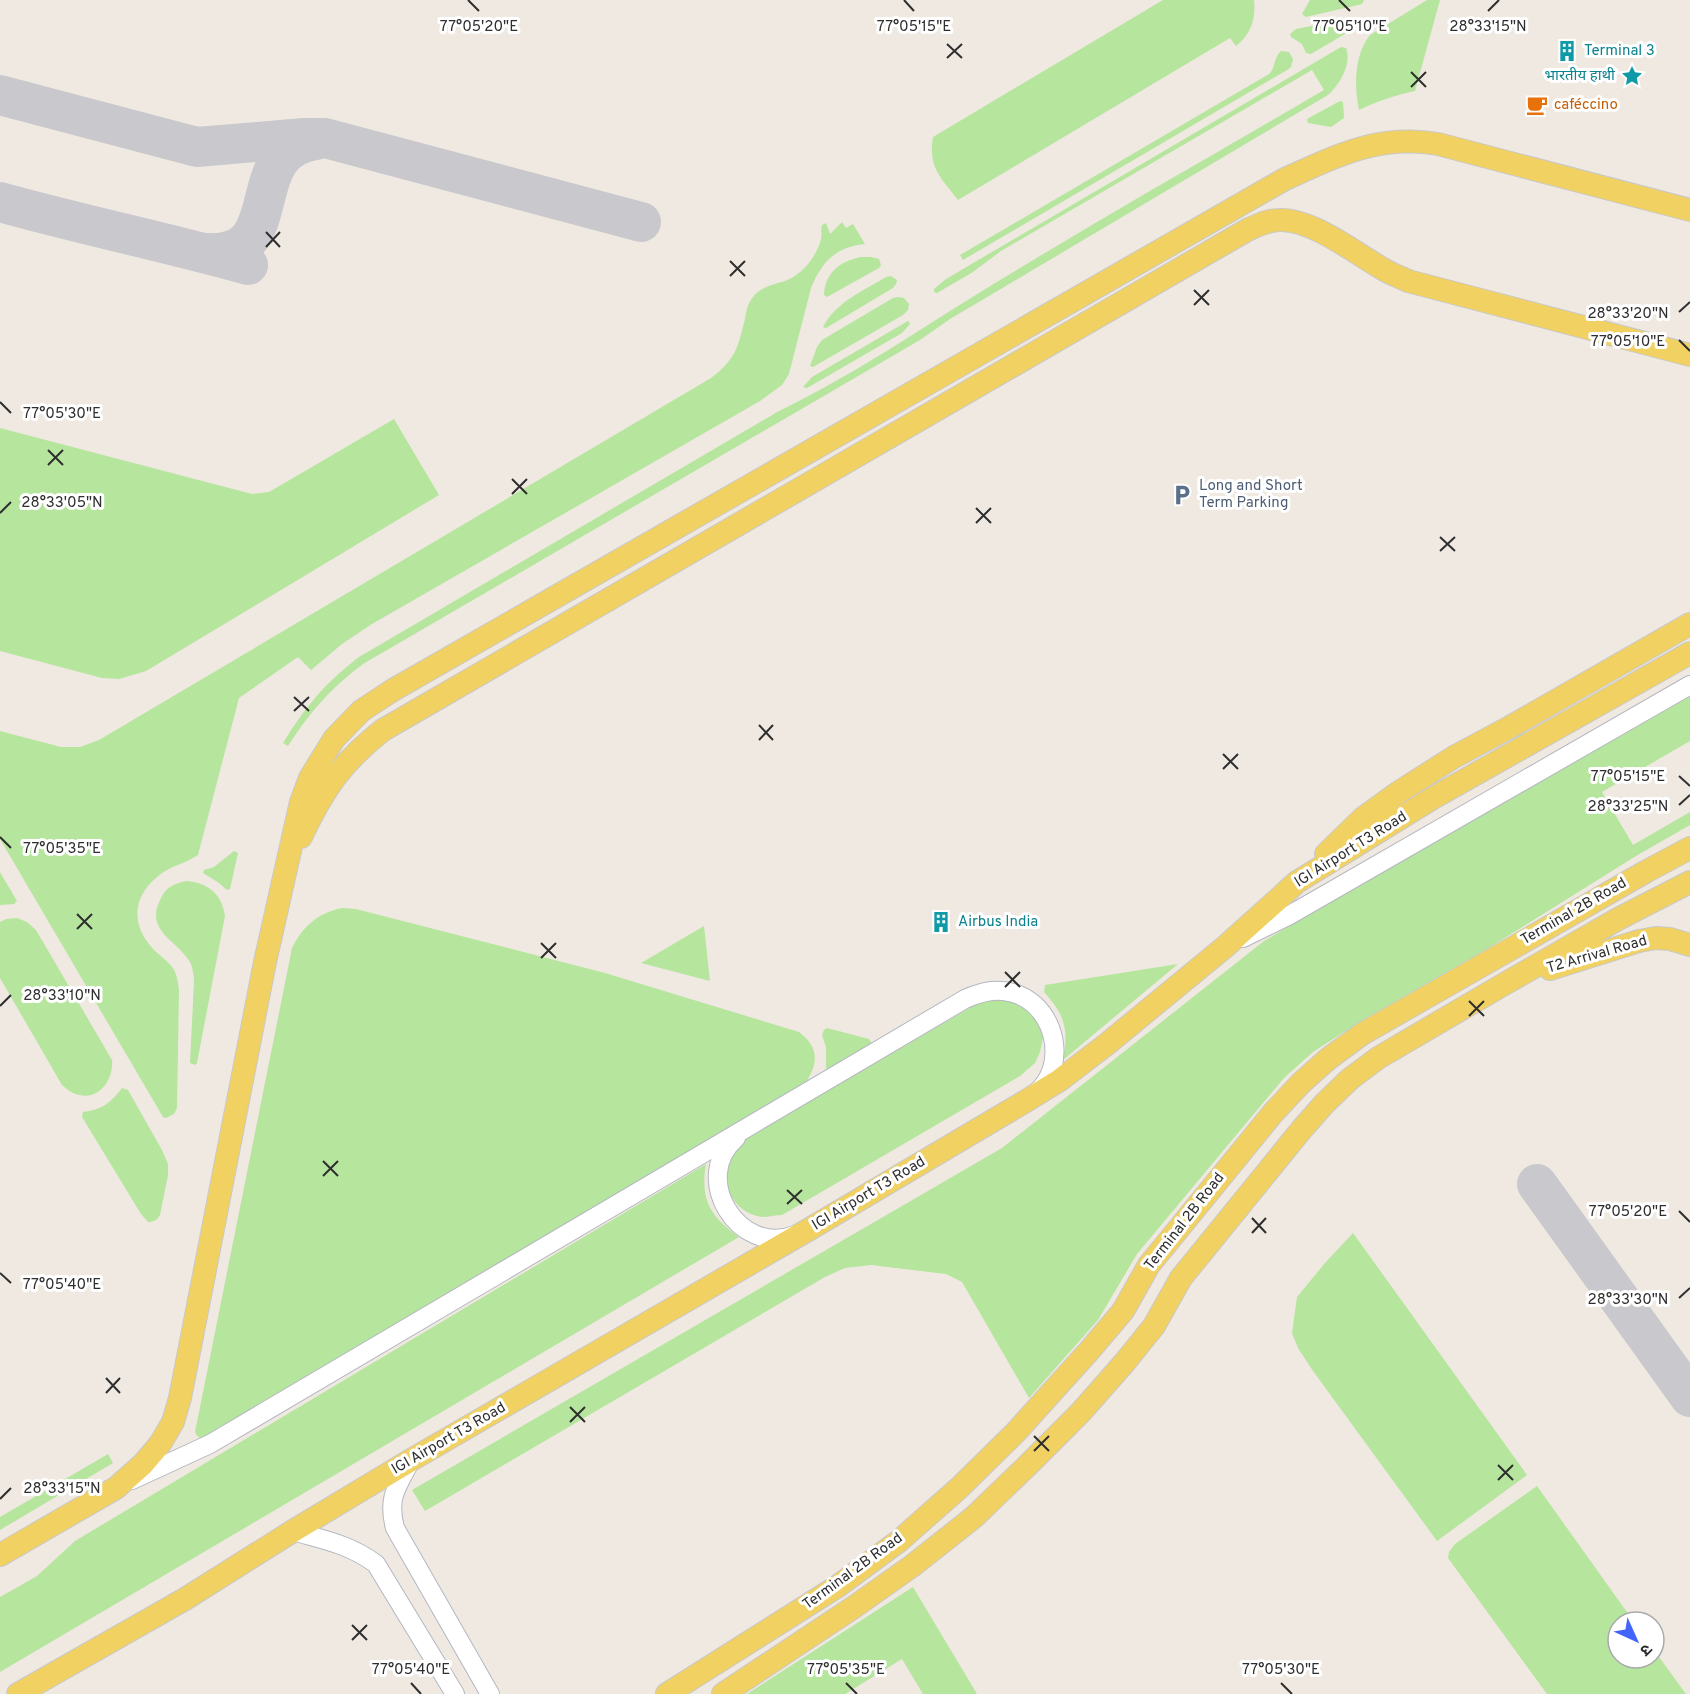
<svg xmlns="http://www.w3.org/2000/svg" width="1690" height="1694" font-family="Overpass,'Noto Sans Devanagari',sans-serif">
<style>
.green{fill:#b6e59e}
.lines{fill:none;stroke-linecap:round;stroke-linejoin:round}
.taxiway{stroke:#c9c8cc;stroke-width:40}
.minor-casing{stroke:#b4b7c1;stroke-width:20}
.major-casing{stroke:#c9c9c9;stroke-width:24}
.minor{stroke:#fff;stroke-width:18}
.major{stroke:#f2d163;stroke-width:22}
.ticks{fill:none;stroke:#2e2e2e;stroke-width:2}
.labels{text-anchor:middle;dominant-baseline:central;stroke-width:6;stroke-linejoin:round;paint-order:stroke}
.culture-label{font-size:15px;fill:#0d838f;stroke:#fff;text-anchor:start}
.food-label{font-size:15px;fill:#c56008;stroke:#fff;text-anchor:start}
.service-label{font-size:15px;fill:#4e5e75;stroke:#fff;text-anchor:start}
.street-label{font-size:15px;fill:#2e2e2e;stroke:#fff}
.ticks-label{font-size:15px;text-anchor:middle;fill:#2e2e2e;stroke:#fff;stroke-width:6;stroke-linejoin:round;paint-order:stroke}
</style>
<rect width="100%" height="100%" fill="#efe9e1"/>
<!-- green -->
<path class="green" d="M 1163,0 L 1254,0 C 1256,19 1251,34 1236,46 L 1230,38 L 958,200 C 940,177 928,167 933,137 Z
M 1310,0 L 1364,0 L 1362,4 L 1306,17 L 1302,14 Z
M 1427,0 L 1440,0 L 1415,91 C 1395,95 1378,101 1359,110 C 1354,86 1354,55 1370,35 Z
M 1353,18 L 1358,22 L 1355,28 L 1311,54 L 1306,53 L 1302,44 L 1291,37 L 1290,34 L 1296,29 Z
M 1341,47 L 1346,48 C 1352,64 1340,84 1328,95 L 950,319 L 920,340 L 363,664 C 330,689 310,712 288,746 L 283,743 C 306,706 324,684 359,657 L 779,411 C 860,372 933,320 1010,274 C 1114,211 1220,151 1324,90 L 1312,70 L 1001,251 L 973,272 L 937,293 L 934,292 L 934,289 L 946,279 Z
M 1281,51 L 1289,52 L 1293,59 L 1291,67 L 1287,70 L 963,260 L 960,255 L 1269,74 C 1276,68 1273,58 1281,51 Z
M 1340,101 L 1343,102 L 1344,118 L 1331,127 L 1308,123 L 1307,119 Z
M 842,222 L 846,228 L 853,224 L 865,244 C 835,247 822,262 811,288 L 789,374 L 782,385 L 760,401 L 372,624 L 342,644 L 311,670 L 298,657 L 239,698 L 198,855 C 185,864 169,866 157,877 C 132,898 131,925 153,949 C 159,955 168,961 173,968 C 177,974 178,983 179,990 L 177,1108 L 174,1114 L 166,1118 L 163,1117 L 0,839 L 0,731 L 61,747 L 80,747 L 99,740 L 711,378 C 736,359 738,347 745,319 C 746,311 748,303 753,297 C 762,286 773,285 785,281 C 802,275 817,256 821,239 C 822,235 821,229 822,225 L 826,223 L 830,234 Z
M 860,257 L 871,257 L 879,259 L 881,265 L 879,268 L 827,297 L 824,295 C 825,273 839,262 860,257 Z
M 891,276 L 897,280 L 896,284 L 893,288 L 826,328 L 823,327 C 836,302 863,291 886,277 Z
M 898,297 L 904,298 L 909,304 L 908,310 L 903,315 L 813,367 L 810,366 L 817,347 L 822,340 L 893,298 Z
M 908,321 L 910,324 L 902,333 L 807,388 L 803,387 L 812,377 Z
M 394,419 L 439,495 L 146,671 L 119,679 L 102,678 L 0,651 L 0,428 L 252,494 L 269,492 Z
M 1690,694 L 1690,741 L 1602,792 L 1633,845 L 1690,812 L 1690,825 L 1636,856 L 1471,959 L 1344,1032 L 1313,1052 L 1284,1078 L 1137,1254 L 1098,1320 L 1029,1398 L 962,1282 L 946,1274 L 871,1265 L 845,1268 L 825,1277 L 425,1511 L 412,1490 L 1002,1148 L 1264,941 Z
M 234,851 L 238,853 L 230,889 L 227,890 L 219,883 L 203,873 L 204,870 L 214,867 Z
M 0,872 L 17,901 L 14,904 L 0,905 Z
M 187,881 C 208,883 222,894 225,916 L 197,1063 L 195,1065 L 190,1063 L 194,982 C 194,976 193,970 191,964 C 179,940 143,932 161,898 C 166,887 175,883 187,881 Z
M 342,908 L 356,909 L 605,973 L 799,1032 C 820,1048 818,1064 805,1084 L 207,1437 C 200,1439 198,1438 195,1432 L 292,948 C 303,926 318,913 342,908 Z
M 17,918 L 27,922 L 36,930 L 112,1060 C 114,1078 100,1100 80,1095 C 72,1094 68,1090 62,1085 L 0,978 L 0,922 L 6,919 Z
M 704,926 L 710,981 L 641,963 Z
M 1178,964 L 1063,1060 C 1069,1030 1065,1015 1044,992 L 1045,985 Z
M 1005,997 L 1025,1005 L 1042,1026 L 1043,1038 L 1040,1052 L 1035,1063 L 1020,1076 L 782,1215 C 776,1215 769,1217 763,1217 C 738,1215 721,1189 727,1166 C 730,1153 740,1144 749,1136 L 973,1006 L 989,999 Z
M 827,1028 L 869,1039 L 873,1045 L 827,1070 L 826,1068 L 826,1047 L 822,1035 L 824,1030 Z
M 122,1088 L 128,1090 L 162,1150 L 168,1164 L 168,1175 L 160,1215 C 157,1220 154,1222 148,1222 L 141,1214 L 82,1117 L 83,1112 C 101,1110 111,1103 122,1088 Z
M 706,1164 C 700,1200 710,1216 739,1237 L 0,1672 L 0,1597 L 37,1576 L 75,1541 Z
M 1353,1233 L 1527,1475 L 1437,1541 L 1313,1371 L 1298,1348 L 1292,1333 L 1297,1297 L 1325,1263 Z
M 108,1454 L 113,1463 L 0,1530 L 0,1517 Z
M 1537,1486 L 1634,1622 L 1618,1622 L 1618,1658 L 1654,1658 L 1654,1650 L 1686,1694 L 1547,1694 L 1448,1558 L 1449,1552 L 1455,1544 Z
M 913,1587 L 977,1694 L 923,1694 L 902,1659 L 845,1694 L 747,1694 Z"/>
<g class="lines">
<!-- taxiway -->
<path class="taxiway" d="M 0,95 L 197,147 L 304,138 L 325,138 L 641,222
M 0,202 C 82,225 166,242 248,265
M 206,253 C 293,258 237,151 316,140
M 1537,1184 L 1690,1397"/>
<defs>
<path id="minor" d="M 1243,938 L 1288,916 L 1690,685
M 736,1138 C 690,1178 739,1257 795,1235
M 411,1460 C 397,1487 387,1497 395,1528 L 490,1694
M 132,1480 L 210,1444 L 965,999 C 983,991 1000,987 1019,995 C 1056,1010 1068,1066 1036,1093
M 293,1531 C 324,1540 349,1544 376,1564 L 455,1694"/>
<path id="major" d="M 301,837 C 323,790 342,762 383,730 L 1249,229 C 1259,225 1268,220 1280,220 C 1312,219 1355,253 1383,269 C 1391,274 1400,277 1408,281 L 1690,355
M 1326,854 L 1363,818 L 1399,792 L 1454,757 L 1510,727 L 1690,624
M 1550,969 L 1639,941 L 1656,938 L 1670,939 L 1690,945
M 0,1555 L 116,1488 L 143,1464 L 160,1444 L 173,1422 L 180,1398 L 265,962 L 301,802 L 310,778 L 334,739 L 361,711 L 393,690 L 1285,179 C 1339,155 1378,134 1438,144 L 1690,210
M 18,1694 L 185,1599 L 293,1531 L 411,1460 L 808,1230 L 1026,1101 L 1060,1080 L 1107,1044 L 1226,946 L 1297,882 L 1433,798 L 1690,653
M 667,1694 L 838,1586 L 899,1541 L 959,1488 L 1016,1432 L 1089,1351 L 1123,1311 L 1149,1265 L 1273,1113 L 1301,1083 L 1328,1059 L 1362,1034 L 1647,871 L 1690,848
M 723,1694 L 854,1607 L 912,1566 L 974,1517 L 1028,1465 L 1081,1412 L 1125,1362 L 1154,1326 L 1181,1278 L 1302,1129 L 1325,1103 L 1350,1079 L 1378,1058 L 1506,983 L 1618,919 L 1690,882"/>
</defs>
<!-- minor casing -->
<use href="#minor" class="minor-casing"/>
<!-- major casing -->
<use href="#major" class="major-casing"/>
<!-- minor -->
<use href="#minor" class="minor"/>
<!-- major -->
<use href="#major" class="major"/>
</g>
<!-- ticks -->
<path class="ticks" d="M 468,0 L 479,11M 904,0 L 914,11M 1339,0 L 1350,11M 1488,11 L 1499,0M 947,44 L 962,58M 947,58 L 962,44M 1411,72 L 1426,87M 1411,87 L 1426,72M 266,232 L 280,247M 266,247 L 280,232M 730,261 L 745,276M 730,276 L 745,261M 1194,290 L 1209,305M 1194,305 L 1209,290M 1679,312 L 1690,302M 1679,340 L 1690,351M 0,402 L 11,413M 48,450 L 63,465M 48,465 L 63,450M 512,479 L 527,494M 512,494 L 527,479M 976,508 L 991,523M 0,513 L 11,502M 976,523 L 991,508M 1440,537 L 1455,551M 1440,551 L 1455,537M 294,697 L 309,711M 294,711 L 309,697M 759,725 L 773,740M 759,740 L 773,725M 1223,754 L 1238,769M 1223,769 L 1238,754M 1679,776 L 1690,786M 1679,805 L 1690,795M 0,837 L 11,848M 77,914 L 92,929M 77,929 L 92,914M 541,943 L 556,958M 541,958 L 556,943M 1005,972 L 1020,987M 1005,987 L 1020,972M 1469,1001 L 1484,1016M 0,1006 L 11,995M 1469,1016 L 1484,1001M 323,1161 L 338,1176M 323,1176 L 338,1161M 787,1190 L 802,1204M 787,1204 L 802,1190M 1679,1211 L 1690,1222M 1252,1218 L 1266,1233M 1252,1233 L 1266,1218M 0,1273 L 11,1283M 1679,1298 L 1690,1288M 106,1378 L 120,1393M 106,1393 L 120,1378M 570,1407 L 585,1422M 570,1422 L 585,1407M 1034,1436 L 1049,1451M 1034,1451 L 1049,1436M 1498,1465 L 1513,1480M 1498,1480 L 1513,1465M 0,1499 L 11,1488M 352,1625 L 367,1640M 352,1640 L 367,1625M 411,1683 L 421,1694M 846,1683 L 857,1694M 1281,1683 L 1292,1694"/>
<!-- icons -->
<defs>
<symbol id="building-bare" viewBox="-9 -9 18 18"><path d="M-4-6H4V6H1V3H-1V6H-4ZM-2.5-4.3h1.7v1.8h-1.7ZM.8-4.3h1.7v1.8H.8ZM-2.5-1h1.7V.8h-1.7ZM.8-1h1.7V.8H.8Z" fill="#0f9aa8" stroke="#fff" stroke-width="2.5" paint-order="stroke"/></symbol>
<symbol id="sight-bare" viewBox="-9 -9 18 18"><path d="M0-6L1.8-2.2L6-1.7L2.9 1.2L3.7 5.4L0 3.3L-3.7 5.4L-2.9 1.2L-6-1.7L-1.8-2.2Z" fill="#0f9aa8" stroke="#fff" stroke-width="2.5" paint-order="stroke"/></symbol>
<symbol id="cafe-bare" viewBox="-9 -9 18 18"><path d="M-5.5-4.5H6V0H3Q3 3.5 0 3.5H-2.5Q-5.5 3.5-5.5 0ZM3-3.2v2h1.7v-2ZM-6 4.5H4V6H-6Z" fill="#e8710a" stroke="#fff" stroke-width="2.5" paint-order="stroke"/></symbol>
<symbol id="parking-bare" viewBox="-9 -9 18 18"><path d="M-3.5-5.5H1a3.5 3.5 0 0 1 0 7H-1V5.5H-3.5ZM-1-3.4V-.6H.8a1.4 1.4 0 0 0 0-2.8Z" fill="#5c6f8a" stroke="#fff" stroke-width="2.5" paint-order="stroke"/></symbol>
</defs>
<g fill-rule="evenodd">
<use href="#building-bare" x="1552" y="36" width="30" height="30"/>
<use href="#sight-bare" x="1617" y="61" width="30" height="30"/>
<use href="#cafe-bare" x="1522" y="90" width="30" height="30"/>
<use href="#parking-bare" x="1167" y="480" width="30" height="30"/>
<use href="#building-bare" x="926" y="907" width="30" height="30"/>
</g>
<g class="labels">
<!-- culture labels -->
<g class="culture-label">
<text x="1584" y="51">Terminal 3</text>
<text x="1615" y="76" text-anchor="end">भारतीय हाथी</text>
<text x="958" y="922">Airbus India</text>
</g>
<!-- food labels -->
<g class="food-label">
<text x="1554" y="105">caféccino</text>
</g>
<!-- service labels -->
<g class="service-label">
<text x="1199" y="486">Long and Short<tspan x="1199" dy="17">Term Parking</tspan></text>
</g>
<!-- street labels -->
<g class="street-label">
<text transform="translate(1351 850) rotate(-32)">IGI Airport T3 Road</text>
<text transform="translate(1574 912) rotate(-30)">Terminal 2B Road</text>
<text transform="translate(1597 955) rotate(-16)">T2 Arrival Road</text>
<text transform="translate(869 1194) rotate(-31)">IGI Airport T3 Road</text>
<text transform="translate(1185 1222) rotate(-52)">Terminal 2B Road</text>
<text transform="translate(449 1439) rotate(-30)">IGI Airport T3 Road</text>
<text transform="translate(853 1572) rotate(-36)">Terminal 2B Road</text>
</g>
</g>
<g class="ticks-label">
<text x="479" y="31">77°05'20"E</text>
<text x="914" y="31">77°05'15"E</text>
<text x="1350" y="31">77°05'10"E</text>
<text x="1488" y="31">28°33'15"N</text>
<text x="1628" y="318">28°33'20"N</text>
<text x="1628" y="346">77°05'10"E</text>
<text x="62" y="418">77°05'30"E</text>
<text x="62" y="507">28°33'05"N</text>
<text x="1628" y="781">77°05'15"E</text>
<text x="1628" y="811">28°33'25"N</text>
<text x="62" y="853">77°05'35"E</text>
<text x="62" y="1000">28°33'10"N</text>
<text x="1628" y="1216">77°05'20"E</text>
<text x="62" y="1289">77°05'40"E</text>
<text x="1628" y="1304">28°33'30"N</text>
<text x="62" y="1493">28°33'15"N</text>
<text x="411" y="1674">77°05'40"E</text>
<text x="846" y="1674">77°05'35"E</text>
<text x="1281" y="1674">77°05'30"E</text>
</g>
<!-- north arrow -->
<g transform="translate(1636 1640) rotate(135)"><circle r="28" fill="#ffffff" stroke="#ababab" stroke-width="1.5"/>
<path d="M0-4.5L10 22L0 15L-10 22Z" fill="#4264fb"/>
<text y="-9" font-size="16" font-weight="bold" text-anchor="middle" fill="#2e2e2e">उ</text>
</g>
</svg>
